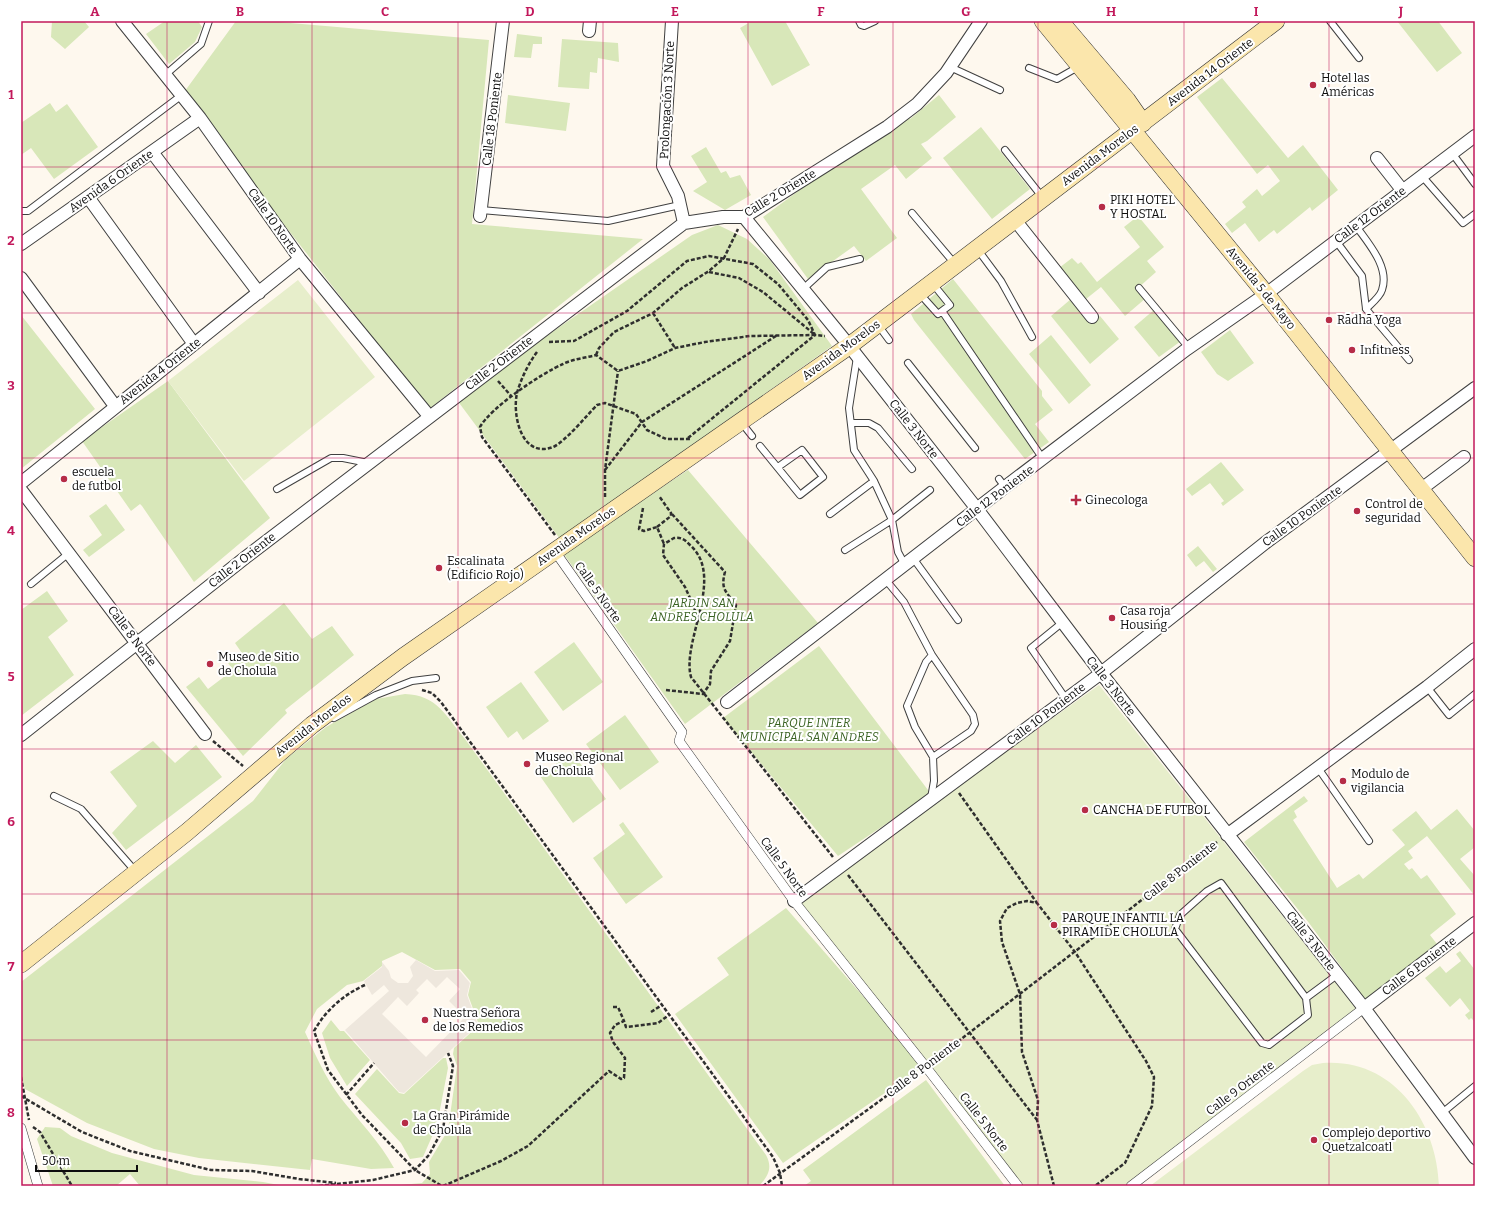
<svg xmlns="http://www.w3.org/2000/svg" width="1496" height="1207" font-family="Bitter,serif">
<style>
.green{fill:#d8e7b9}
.pitch{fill:#e7eecb}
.plaza{fill:#eee7dd;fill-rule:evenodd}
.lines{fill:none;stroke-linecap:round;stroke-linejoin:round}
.service-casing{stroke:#404040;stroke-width:8}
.pedestrian-casing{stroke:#404040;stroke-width:10}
.minor-casing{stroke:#404040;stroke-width:14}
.secondary-casing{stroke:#2f2f2f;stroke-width:18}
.path{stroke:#2f2f2f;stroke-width:2.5;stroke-dasharray:4 2;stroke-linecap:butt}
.service{stroke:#fff;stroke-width:6}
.pedestrian{stroke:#fff;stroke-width:9}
.minor{stroke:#fff;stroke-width:12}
.secondary{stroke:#fbe6ac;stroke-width:17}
.grid{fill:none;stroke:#c2185b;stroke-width:1;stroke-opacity:0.55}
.poi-dot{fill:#b62c47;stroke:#fff;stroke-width:1.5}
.labels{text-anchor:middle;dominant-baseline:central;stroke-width:4;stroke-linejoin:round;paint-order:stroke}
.street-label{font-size:12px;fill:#0d0d0d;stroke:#fff}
.poi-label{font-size:12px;fill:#0d0d0d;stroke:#fff;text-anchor:start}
.park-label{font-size:12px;font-style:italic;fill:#386121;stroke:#fff}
.neatline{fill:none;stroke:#c2185b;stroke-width:1.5}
.grid-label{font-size:13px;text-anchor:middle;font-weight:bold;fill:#c2185b}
</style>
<rect width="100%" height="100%" fill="#fef8ee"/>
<!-- green -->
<path class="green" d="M 52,21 L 84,21 L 89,27 L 65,49 L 51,37 Z
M 165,21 L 198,21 L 202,27 L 195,42 L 169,64 L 146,34 Z
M 236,21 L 267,21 L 489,40 L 472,224 L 643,239 L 429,409 L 182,95 Z
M 752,21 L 785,21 L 810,65 L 772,86 L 740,28 Z
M 1397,21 L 1438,21 L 1462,53 L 1437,72 Z
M 517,34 L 542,37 L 542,44 L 533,44 L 531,58 L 514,57 Z
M 562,39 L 618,43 L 619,62 L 598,58 L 597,73 L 590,72 L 589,89 L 558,87 Z
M 1222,78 L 1288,158 L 1303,145 L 1338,190 L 1312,211 L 1310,207 L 1277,234 L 1274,230 L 1259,242 L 1245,223 L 1232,233 L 1225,224 L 1246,207 L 1242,202 L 1257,189 L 1262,196 L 1280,181 L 1268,165 L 1257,174 L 1197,97 Z
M 508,95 L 570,103 L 566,131 L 505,123 Z
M 939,95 L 956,117 L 927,141 L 921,144 L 932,158 L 906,179 L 895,165 L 861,189 L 897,238 L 866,261 L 854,246 L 808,279 L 763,217 L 906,112 L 910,119 Z
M 50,103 L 56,112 L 67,104 L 98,147 L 54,179 L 31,148 L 21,155 L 21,123 Z
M 981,127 L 1030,189 L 992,219 L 943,158 Z
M 706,147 L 721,173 L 726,171 L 730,178 L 740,175 L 751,195 L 725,210 L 693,191 L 707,182 L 691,156 Z
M 1138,216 L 1164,247 L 1147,261 L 1156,272 L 1138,288 L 1146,298 L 1125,316 L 1101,287 L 1086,299 L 1059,268 L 1072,258 L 1078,264 L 1081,262 L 1097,282 L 1140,247 L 1124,227 Z
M 718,225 L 747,239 L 770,260 L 832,346 L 560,539 L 457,400 L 496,371 L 692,235 Z
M 953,279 L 1042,391 L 1042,396 L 1053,410 L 1035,424 L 1049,442 L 1025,459 L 914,320 L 911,314 Z
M 1071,299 L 1092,322 L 1100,316 L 1119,339 L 1090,364 L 1051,316 Z
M 1155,309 L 1181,341 L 1159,357 L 1134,327 Z
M 21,315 L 95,409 L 21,469 Z
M 1230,330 L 1254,363 L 1228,381 L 1217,374 L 1201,352 Z
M 1051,335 L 1091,385 L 1069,404 L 1029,354 Z
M 168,381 L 270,518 L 194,582 L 142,506 L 140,504 L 131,511 L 82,441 Z
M 1221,462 L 1244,490 L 1223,506 L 1221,503 L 1224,501 L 1210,483 L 1192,496 L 1186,489 Z
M 688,470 L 818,623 L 685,724 L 563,553 Z
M 106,504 L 125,530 L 89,557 L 83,550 L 102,535 L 89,516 Z
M 1198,546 L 1217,569 L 1213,572 L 1204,561 L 1196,567 L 1187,555 Z
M 47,591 L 68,621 L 48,637 L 74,675 L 21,716 L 21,610 Z
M 284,603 L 312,639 L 332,626 L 354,655 L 285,710 L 287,713 L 243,756 L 186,687 L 199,677 L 208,689 L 233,670 L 228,663 L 240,652 L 246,659 L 235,643 Z
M 574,642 L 603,682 L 563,711 L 534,672 Z
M 819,646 L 931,794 L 838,856 L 723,718 Z
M 521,682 L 549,721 L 523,740 L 517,731 L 508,738 L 486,707 Z
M 405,694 C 437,695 446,716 465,739 L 766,1155 C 773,1168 768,1176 759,1186 L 389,1186 L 422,1183 L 430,1174 L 429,1162 L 448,1130 L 457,1066 L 453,1054 L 454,1048 L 479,1025 L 468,995 L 471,982 L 460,969 L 435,970 L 402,952 L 382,961 L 382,966 L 363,981 L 347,985 L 317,1009 L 305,1032 C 315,1054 325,1077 340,1097 C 359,1121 380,1142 394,1168 L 371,1169 L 312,1159 L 310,1170 L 199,1158 L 154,1149 L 87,1123 L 25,1089 L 21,1076 L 21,982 L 253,801 L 286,759 L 326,727 L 376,699 Z
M 625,715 L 659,762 L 620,790 L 586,744 Z
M 153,741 L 175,763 L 196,745 L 222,777 L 126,850 L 112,833 L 137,806 L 110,772 Z
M 572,752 L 606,799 L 573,823 L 540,776 Z
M 1304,796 L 1308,801 L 1294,811 L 1297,817 L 1293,820 L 1337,888 L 1359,874 L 1363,879 L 1405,845 L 1392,830 L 1416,811 L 1431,830 L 1457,809 L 1475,831 L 1475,847 L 1460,859 L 1475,876 L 1475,896 L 1427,836 L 1408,851 L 1413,858 L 1404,864 L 1409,870 L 1412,868 L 1421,879 L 1427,875 L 1456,914 L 1430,935 L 1437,944 L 1367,999 L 1364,998 L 1309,923 L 1244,842 Z
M 623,822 L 663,877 L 626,904 L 593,858 L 625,834 L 619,825 Z
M 786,908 L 924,1066 L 783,1163 L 675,1014 L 729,975 L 717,958 Z
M 1460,951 L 1475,970 L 1475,1022 L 1471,1018 L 1469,1020 L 1465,1015 L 1470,1011 L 1460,998 L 1450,1007 L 1425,978 L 1440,966 L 1446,973 L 1461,961 L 1456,954 Z
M 331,1020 L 340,1031 L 344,1031 L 370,1060 L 347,1086 L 330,1058 L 322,1033 Z
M 443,1058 L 446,1058 L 448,1068 L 437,1125 L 423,1157 L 410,1159 L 401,1143 L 355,1094 L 377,1069 L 399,1093 L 404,1094 Z
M 926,1080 L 1005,1186 L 804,1186 L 811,1181 L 803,1170 Z
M 45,1127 L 60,1128 L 71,1136 L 112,1153 L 194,1175 L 263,1182 L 284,1186 L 140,1186 L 130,1174 L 116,1186 L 53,1186 L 37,1139 Z"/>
<!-- pitch -->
<path class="pitch" d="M 298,280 L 375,377 L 244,481 L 168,381 Z
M 1099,685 L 1358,1011 L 1128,1186 L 1020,1186 L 799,900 Z
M 1323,1063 C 1394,1058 1437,1122 1439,1186 L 1150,1186 L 1303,1071 L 1312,1065 Z"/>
<!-- plaza -->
<path class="plaza" d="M 416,960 L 435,971 L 459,970 L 470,983 L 467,995 L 478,1025 L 404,1093 L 399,1092 L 345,1030 L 389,991 L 384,985 L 372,995 L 364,981 L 382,967 L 382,962 L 389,971 L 391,978 L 398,983 L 408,983 L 413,976 L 410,967 ZM 447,977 L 460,989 L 449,1001 L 465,1017 L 426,1057 L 382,1014 L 398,997 L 407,1006 L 419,993 L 416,990 L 427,979 L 436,988 Z"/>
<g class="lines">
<defs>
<path id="service" d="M 859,21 L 861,25 L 864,26 L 875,21
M 1330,21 L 1359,58
M 950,67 L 1000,90
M 1029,68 L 1057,79 L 1078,67
M 165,75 L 201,44 L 209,21
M 1005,150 L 1043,198
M 1452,153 L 1475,184
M 1422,176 L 1463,223 L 1475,214
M 481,210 L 608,221 L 680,205
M 21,211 L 28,211 L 182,95
M 912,213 L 955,264
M 1356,226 C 1368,243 1390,267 1382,290 C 1380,297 1371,304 1366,309
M 1336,241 L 1362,276 L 1366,309 L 1409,360
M 978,250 L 1001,281 L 1032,337
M 1139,288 L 1189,348
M 803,289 L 827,267 L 860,259
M 920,294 L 938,314 L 950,305 L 933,284
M 942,311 L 1043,459
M 878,325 L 889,340
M 857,357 L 849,408 L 854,450 L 874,481 L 892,520 L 898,552 L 905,565
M 908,363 L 975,448
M 741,422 L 752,436
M 851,423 L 869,423 L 878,428 L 912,469
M 760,446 L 800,495 L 823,477 L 802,450 L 778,467
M 999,479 L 1005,487
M 277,489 L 331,458 L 343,458 L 368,463
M 830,514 L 874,481
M 845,550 L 892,520 L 930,490
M 913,558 L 958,620
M 885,579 L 904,602 L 932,655 L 926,662 L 907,706 L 915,727 L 933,757 L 934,781 L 931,798
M 31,584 L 69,553
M 1063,622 L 1031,648 L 1066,699
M 932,655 L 973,715 L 975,724 L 971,731 L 933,757
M 1427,687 L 1449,715 L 1475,694
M 334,718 L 376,695 L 412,681 L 436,678
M 1318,768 L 1369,841
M 54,796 L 81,809 L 136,872
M 1306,998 L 1221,883 L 1207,891 L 1180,915 L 1175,929 L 1262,1043 L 1269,1045 L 1308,1015 L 1306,998 L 1337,975
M 1442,1113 L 1475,1086"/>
<path id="pedestrian" d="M 554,550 L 682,732 L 679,741 L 794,901 L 926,1067 L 1018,1186
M 21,1128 L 38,1186
M 1131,1186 L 1364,1008"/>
<path id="minor" d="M 122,21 L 200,118 L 300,259 L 429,416
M 672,21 L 663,166 L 678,196 L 684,223
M 589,31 L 590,21
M 152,152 L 259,293
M 1377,158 L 1403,191
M 88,197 L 194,344
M 480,216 L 503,21
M 744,217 L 843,338 L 977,509 L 1101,673 L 1364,1008 L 1475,1158
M 1015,220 L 1092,317
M 21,244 L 200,118
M 21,278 L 115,406
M 21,483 L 300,259
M 21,490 L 205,734
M 1420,490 L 1464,457
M 727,702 L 1005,487 L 1187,349 L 1266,294 L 1475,136
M 21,735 L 246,557 L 684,223 L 723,217 L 744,217 L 887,127 L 917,104 L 946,73 L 981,21
M 1227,835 L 1427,687 L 1475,649
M 794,901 L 1096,677 L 1265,543 L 1475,388
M 1364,1008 L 1475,923"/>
<path id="secondary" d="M 1043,21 L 1266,294 L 1475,558
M 1060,21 L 1127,100 L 1143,123
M 21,964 L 187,832 L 312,725 L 403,657 L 849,346 L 1276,21"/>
</defs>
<!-- service casing -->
<use href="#service" class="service-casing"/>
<!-- pedestrian casing -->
<use href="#pedestrian" class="pedestrian-casing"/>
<!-- minor casing -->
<use href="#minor" class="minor-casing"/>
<!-- secondary casing -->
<use href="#secondary" class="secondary-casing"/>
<!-- path -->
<path class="path" d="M 709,272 L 739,278 L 763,292 L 814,334
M 653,313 L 675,348
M 549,342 L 574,341 L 627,311 L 687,261 L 709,256 L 753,264 L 778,284 L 808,320 L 815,335 L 825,336
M 537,352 C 528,364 521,379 517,393 C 512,416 522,459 553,447 C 565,442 587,415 597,405 L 605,403 L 636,414 L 647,430 L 666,439 L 690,439
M 596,355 L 599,348 L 614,332 L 653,313 L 682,288 L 709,271 L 724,258 L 738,229
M 498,381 L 512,397
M 688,438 L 815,335
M 605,470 L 642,422 L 776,336
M 605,497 L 605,470 L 618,371
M 643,508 L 639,529 L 644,531 L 657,527 L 664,544
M 657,527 L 671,516 L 671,513 L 659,496
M 555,535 L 482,437 L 480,427 C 490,408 542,373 563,364 C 573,359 585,358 596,355 L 618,371 L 647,361 L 675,348 L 705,342 L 750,336 L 815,335
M 698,622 L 694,607 L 685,587 L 663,555 L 664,544 L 674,538 C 682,537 685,540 690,545 C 726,577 681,641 691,677 L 833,857
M 422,690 L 432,693 L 441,702 L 773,1157 L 780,1173 L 782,1186
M 666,690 L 703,694 L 710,684 L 711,671 L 730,641 L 736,605 C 727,592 720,590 725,572 L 671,513
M 213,741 L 243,766
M 959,793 L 1037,903
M 848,875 L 1037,1120
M 365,985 C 343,995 326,1010 314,1031 L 328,1070 L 362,1115 L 415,1170 L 442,1186
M 613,1007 L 618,1007 L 624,1021
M 651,1012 L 662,1005
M 934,1060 L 1217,842
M 21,1077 L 29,1120
M 346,1095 L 374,1063
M 21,1096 L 82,1132 L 130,1151 L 211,1170 L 252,1171 L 299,1179 L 336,1183
M 33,1127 L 40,1132 L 72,1186
M 319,1186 L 373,1180 L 415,1170 L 429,1155 L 443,1129 L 453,1066 L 448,1053
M 443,1186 L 501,1161 L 528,1146 L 609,1071 L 621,1079 L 624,1078 L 625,1058 L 613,1042 L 610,1033 L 615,1025 L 624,1021 L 626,1027 L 658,1023 L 669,1015
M 763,1186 L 918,1073
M 1054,1186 L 1037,1120 L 1038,1100 L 1022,1052 L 1020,994 L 1002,942 L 1000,921 L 1007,908 L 1017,903 L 1027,901 L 1037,903 L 1075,952 L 1146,1061 L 1154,1077 L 1152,1106 L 1125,1163 L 1095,1186"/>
<!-- service -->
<use href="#service" class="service"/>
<!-- pedestrian -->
<use href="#pedestrian" class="pedestrian"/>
<!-- minor -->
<use href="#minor" class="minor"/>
<!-- secondary -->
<use href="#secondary" class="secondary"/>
</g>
<!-- grid -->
<path class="grid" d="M 167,21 L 167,1186M 312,21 L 312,1186M 458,21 L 458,1186M 603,21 L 603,1186M 748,21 L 748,1186M 893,21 L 893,1186M 1038,21 L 1038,1186M 1184,21 L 1184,1186M 1329,21 L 1329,1186M 21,167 L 1475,167M 21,313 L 1475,313M 21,458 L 1475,458M 21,604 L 1475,604M 21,749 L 1475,749M 21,894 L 1475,894M 21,1040 L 1475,1040"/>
<!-- markers -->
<g class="poi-dot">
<circle cx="1313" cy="85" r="4"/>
<circle cx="1102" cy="207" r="4"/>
<circle cx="1329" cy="320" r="4"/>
<circle cx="1352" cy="350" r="4"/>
<circle cx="64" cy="479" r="4"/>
<path d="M1074 494h4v4h4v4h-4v4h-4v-4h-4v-4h4z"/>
<circle cx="1357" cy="511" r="4"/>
<circle cx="439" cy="568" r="4"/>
<circle cx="1112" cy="618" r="4"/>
<circle cx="210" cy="664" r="4"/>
<circle cx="527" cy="764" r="4"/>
<circle cx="1343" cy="781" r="4"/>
<circle cx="1085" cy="810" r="4"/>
<circle cx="1054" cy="925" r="4"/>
<circle cx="425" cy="1020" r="4"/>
<circle cx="405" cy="1123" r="4"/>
<circle cx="1314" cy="1140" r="4"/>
</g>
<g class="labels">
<!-- street labels -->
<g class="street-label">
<text transform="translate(1210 72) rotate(-37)">Avenida 14 Oriente</text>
<text transform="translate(667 100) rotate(-87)">Prolongación 3 Norte</text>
<text transform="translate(492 119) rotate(-83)">Calle 18 Poniente</text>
<text transform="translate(1100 155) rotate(-37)">Avenida Morelos</text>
<text transform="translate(111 181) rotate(-35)">Avenida 6 Oriente</text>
<text transform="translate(780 193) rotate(-31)">Calle 2 Oriente</text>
<text transform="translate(1370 215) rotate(-37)">Calle 12 Oriente</text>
<text transform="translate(273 221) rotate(55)">Calle 10 Norte</text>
<text transform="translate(1261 288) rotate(51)">Avenida 5 de Mayo</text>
<text transform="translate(841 350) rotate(-36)">Avenida Morelos</text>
<text transform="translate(499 363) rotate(-37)">Calle 2 Oriente</text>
<text transform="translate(160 371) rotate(-38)">Avenida 4 Oriente</text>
<text transform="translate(914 429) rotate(52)">Calle 3 Norte</text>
<text transform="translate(995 496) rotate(-37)">Calle 12 Poniente</text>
<text transform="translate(1302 516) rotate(-36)">Calle 10 Poniente</text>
<text transform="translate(576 536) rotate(-35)">Avenida Morelos</text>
<text transform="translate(242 560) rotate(-38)">Calle 2 Oriente</text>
<text transform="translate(598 592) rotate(55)">Calle 5 Norte</text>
<text transform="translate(132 636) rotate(53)">Calle 8 Norte</text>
<text transform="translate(1111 686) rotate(52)">Calle 3 Norte</text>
<text transform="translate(1046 714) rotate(-37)">Calle 10 Poniente</text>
<text transform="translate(313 725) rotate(-38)">Avenida Morelos</text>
<text transform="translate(784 867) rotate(54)">Calle 5 Norte</text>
<text transform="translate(1180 871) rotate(-38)">Calle 8 Poniente</text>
<text transform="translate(1311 941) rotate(52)">Calle 3 Norte</text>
<text transform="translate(1419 966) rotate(-37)">Calle 6 Poniente</text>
<text transform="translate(923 1068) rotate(-37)">Calle 8 Poniente</text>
<text transform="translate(1240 1088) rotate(-37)">Calle 9 Oriente</text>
<text transform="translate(984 1122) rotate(52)">Calle 5 Norte</text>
</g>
<!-- poi labels -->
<g class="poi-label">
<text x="1321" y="78">Hotel las<tspan x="1321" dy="14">Américas</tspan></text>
<text x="1110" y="200">PIKI HOTEL<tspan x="1110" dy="14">Y HOSTAL</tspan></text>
<text x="1337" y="320">Rādhā Yoga</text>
<text x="1360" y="350">Infitness</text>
<text x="72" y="472">escuela<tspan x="72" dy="14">de futbol</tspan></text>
<text x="1085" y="500">Ginecologa</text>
<text x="1365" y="504">Control de<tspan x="1365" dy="14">seguridad</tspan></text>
<text x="447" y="561">Escalinata<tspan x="447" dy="14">(Edificio Rojo)</tspan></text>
<text x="1120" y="611">Casa roja<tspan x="1120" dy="14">Housing</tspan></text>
<text x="218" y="657">Museo de Sitio<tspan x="218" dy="14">de Cholula</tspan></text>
<text x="535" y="757">Museo Regional<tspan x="535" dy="14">de Cholula</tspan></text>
<text x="1351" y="774">Modulo de<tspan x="1351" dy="14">vigilancia</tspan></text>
<text x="1093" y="810">CANCHA DE FUTBOL</text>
<text x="1062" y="918">PARQUE INFANTIL LA<tspan x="1062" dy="14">PIRAMIDE CHOLULA</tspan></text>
<text x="433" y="1013">Nuestra Señora<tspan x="433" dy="14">de los Remedios</tspan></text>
<text x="413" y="1116">La Gran Pirámide<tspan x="413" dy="14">de Cholula</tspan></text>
<text x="1322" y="1133">Complejo deportivo<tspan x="1322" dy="14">Quetzalcoatl</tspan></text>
</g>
<!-- park labels -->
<g class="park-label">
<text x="702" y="603">JARDIN SAN<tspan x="702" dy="14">ANDRES CHOLULA</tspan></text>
<text x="809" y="723">PARQUE INTER<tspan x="809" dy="14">MUNICIPAL SAN ANDRES</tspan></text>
</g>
</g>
<!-- border -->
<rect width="1496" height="1207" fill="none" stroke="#ffffff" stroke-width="44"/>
<!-- scale -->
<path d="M36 1165v6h101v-6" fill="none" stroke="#0d0d0d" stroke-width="2"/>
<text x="42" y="1165" font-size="12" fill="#0d0d0d" stroke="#ffffff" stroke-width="3" paint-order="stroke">50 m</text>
<rect x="22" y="22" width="1452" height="1163" class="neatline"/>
<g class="grid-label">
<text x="95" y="16">A</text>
<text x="240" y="16">B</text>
<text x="385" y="16">C</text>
<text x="530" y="16">D</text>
<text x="675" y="16">E</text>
<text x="821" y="16">F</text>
<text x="966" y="16">G</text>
<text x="1111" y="16">H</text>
<text x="1256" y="16">I</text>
<text x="1401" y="16">J</text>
<text x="11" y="99">1</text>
<text x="11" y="245">2</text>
<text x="11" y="390">3</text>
<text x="11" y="535">4</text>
<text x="11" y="681">5</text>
<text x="11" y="826">6</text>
<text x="11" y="971">7</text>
<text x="11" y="1117">8</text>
</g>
</svg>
